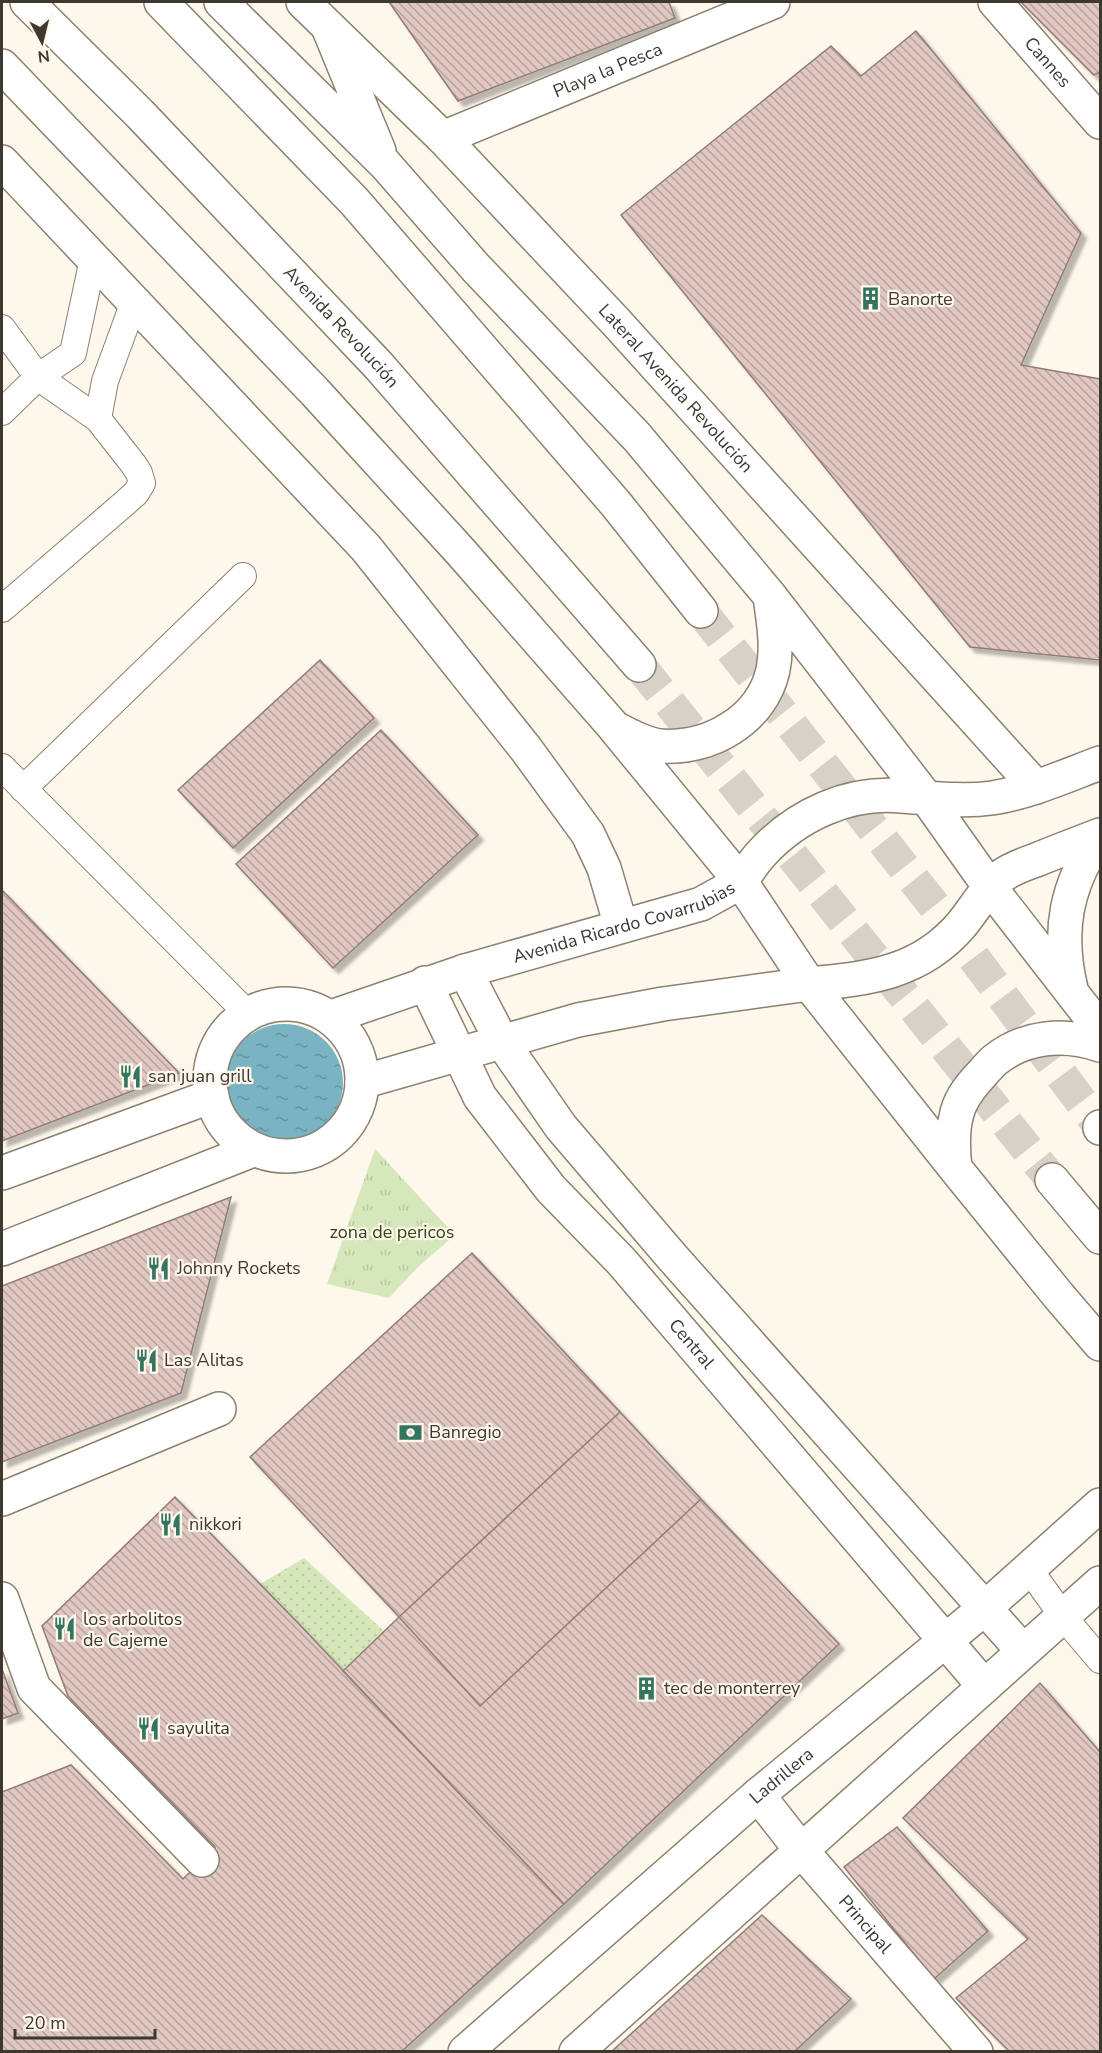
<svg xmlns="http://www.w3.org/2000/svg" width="1102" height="2053" font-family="'Nunito Sans',sans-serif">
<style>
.grass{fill:url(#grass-dots)}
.park{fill:url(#park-tufts)}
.water{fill:url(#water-ripples)}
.building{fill:url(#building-back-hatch);stroke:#927c76;stroke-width:1.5;filter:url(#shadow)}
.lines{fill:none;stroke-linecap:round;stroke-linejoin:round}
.primary-tunnel{stroke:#d7d1c7;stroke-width:33;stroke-dasharray:33 16;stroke-linecap:butt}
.lane-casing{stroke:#8b816f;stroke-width:28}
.street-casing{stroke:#8b816f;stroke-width:36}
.secondary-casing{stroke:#8b816f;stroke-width:36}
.primary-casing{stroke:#8b816f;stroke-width:36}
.lane{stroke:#fff;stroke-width:26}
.street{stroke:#fff;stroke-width:33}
.secondary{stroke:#fff;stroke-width:33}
.primary{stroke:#fff;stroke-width:33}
.labels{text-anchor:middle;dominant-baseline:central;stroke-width:4.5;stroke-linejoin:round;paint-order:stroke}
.street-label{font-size:18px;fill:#3d3931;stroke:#fef7ec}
.poi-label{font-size:18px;fill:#3d3931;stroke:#fef7ec;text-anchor:start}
.park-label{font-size:18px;fill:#334413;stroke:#fef7ec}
</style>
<defs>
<pattern id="grass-dots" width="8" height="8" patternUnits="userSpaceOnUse" patternTransform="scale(1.5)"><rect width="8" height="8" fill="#d6e8bb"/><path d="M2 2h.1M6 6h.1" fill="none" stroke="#b9c8a1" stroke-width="1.8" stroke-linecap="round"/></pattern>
<pattern id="park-tufts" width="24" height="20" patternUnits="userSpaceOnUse" patternTransform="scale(1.5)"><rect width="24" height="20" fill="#d6e8bb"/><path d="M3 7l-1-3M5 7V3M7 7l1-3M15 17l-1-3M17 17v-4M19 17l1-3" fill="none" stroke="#b9c8a1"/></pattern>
<pattern id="water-ripples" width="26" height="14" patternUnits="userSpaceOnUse" patternTransform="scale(1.5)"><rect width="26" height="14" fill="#7ab4c2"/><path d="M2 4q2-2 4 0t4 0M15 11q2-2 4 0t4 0" fill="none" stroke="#65939e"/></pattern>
<pattern id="building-back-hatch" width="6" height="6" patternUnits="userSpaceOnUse" patternTransform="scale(1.5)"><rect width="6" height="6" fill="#e0c8c1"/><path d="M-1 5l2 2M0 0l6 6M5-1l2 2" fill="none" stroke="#b7a39d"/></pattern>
<filter id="shadow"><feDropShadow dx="5.5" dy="5.5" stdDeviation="1.5" flood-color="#0004"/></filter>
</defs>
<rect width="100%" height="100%" fill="#fef7ec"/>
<!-- grass -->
<path class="grass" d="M 304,1558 L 385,1632 L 343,1671 L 260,1584 Z"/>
<!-- park -->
<path class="park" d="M 375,1149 L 455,1235 L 419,1266 L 389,1298 L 327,1284 Z"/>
<!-- water -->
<path class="water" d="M225 1083a59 59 0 1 1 118 0a59 59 0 1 1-118 0Z"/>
<!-- building -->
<path class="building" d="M 389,2 L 669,2 L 675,18 L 458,101 Z
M 1021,2 L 1100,2 L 1100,72 L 1094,75 Z
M 916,31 L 1081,233 L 1021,365 L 1100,379 L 1100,660 L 970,647 L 621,215 L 831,46 L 861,76 Z
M 320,660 L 374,718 L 233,848 L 178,790 Z
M 381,730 L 478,835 L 333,968 L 236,864 Z
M 2,890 L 179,1073 L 2,1141 Z
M 231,1197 L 181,1393 L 2,1462 L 2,1286 Z
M 472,1253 L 620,1412 L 399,1617 L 250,1457 Z
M 620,1412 L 701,1499 L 480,1706 L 399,1617 Z
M 175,1497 L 299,1624 L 564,1904 L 401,2052 L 2,2052 L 2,1792 L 71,1765 L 183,1879 L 215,1847 L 68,1696 L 42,1626 Z
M 701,1499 L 839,1644 L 564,1904 L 343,1671 L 399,1617 L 480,1706 Z
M 2,1669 L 18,1713 L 2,1719 Z
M 1040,1683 L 1100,1752 L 1100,2052 L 1010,2052 L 956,1998 L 1028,1939 L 903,1818 Z
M 897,1827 L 988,1931 L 934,1979 L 844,1867 Z
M 762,1915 L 851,1999 L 794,2052 L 611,2052 Z"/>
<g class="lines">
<!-- primary-tunnel -->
<path class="primary-tunnel" d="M 701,611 L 948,923 L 1100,1127
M 639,665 L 1052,1180"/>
<defs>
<path id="lane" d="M 2,328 L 38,377 L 98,419 L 134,465 L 139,473 L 142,483 L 136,493 L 126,502 L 2,609
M 2,412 L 38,377 L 73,353 L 93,259
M 98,419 L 105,381 L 134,302
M 2,767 L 247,1013
M 23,789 L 243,576
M 1029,1569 L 1062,1615 L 1100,1660"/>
<g id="street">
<path id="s1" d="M 303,2 L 443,138 L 617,323 L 1036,787"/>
<path id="s2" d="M 995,2 L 1100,122"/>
<path id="s3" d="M 443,138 L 773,2"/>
<path d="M 2,162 L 366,548 L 526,749 L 588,834 L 604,868 L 621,926"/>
<path d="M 465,971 L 502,1042 L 561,1127 L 673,1258 L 1023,1651"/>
<path id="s4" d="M 425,983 L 480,1097 L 551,1189 L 622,1262 L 984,1686"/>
<circle cx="286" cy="1080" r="76"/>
<path id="s5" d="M 331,1017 L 465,971 L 701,904 L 741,882"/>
<path d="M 362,1082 L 578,1020 L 663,1004 L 809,984"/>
<path d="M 2,1173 L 212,1096"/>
<path d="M 2,1249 L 253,1150"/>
<path d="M 2,1499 L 219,1409"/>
<path d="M 2,1599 L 34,1688 L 202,1860"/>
<path id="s6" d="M 758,1795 L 801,1850 L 976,2052"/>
<path id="s7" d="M 465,2052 L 758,1795 L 985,1608 L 1100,1505"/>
<path d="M 576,2052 L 1100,1583"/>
</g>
<path id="secondary" d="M 221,2 L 385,164 L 476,268 L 637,437 L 770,596 L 928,800 L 989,886 L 1100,1029
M 328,27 L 379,151
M 2,66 L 315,392 L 460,551 L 613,726 L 741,882 L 809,984 L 955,1168 L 1058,1295 L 1100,1344
M 617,729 C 630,736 645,744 660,746 C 709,750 762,720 773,670 C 778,645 773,620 770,596
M 741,882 C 747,873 754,861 762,853 C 797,815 849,791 901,796 C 931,798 962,802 992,798 C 1030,792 1065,776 1100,763
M 809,984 C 868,979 921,973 962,924 C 976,907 985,889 1003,875 C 1013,868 1025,864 1036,860 C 1058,851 1079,843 1100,835
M 1071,989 C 1057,930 1066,885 1100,835
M 955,1168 C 953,1150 952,1134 956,1117 C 959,1101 968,1089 979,1077 C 984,1072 989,1065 995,1060 C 1025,1036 1064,1033 1100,1045"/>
<g id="primary">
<path id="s8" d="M 27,2 L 140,114 L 379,366 L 639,665"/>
<path d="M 161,2 L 354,201 L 616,504 L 701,611"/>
<path d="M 1100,1127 L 1100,1128"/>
<path d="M 1052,1180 L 1100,1237"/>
</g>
</defs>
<!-- lane casing -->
<use href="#lane" class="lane-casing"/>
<!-- street casing -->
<use href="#street" class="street-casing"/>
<!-- secondary casing -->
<use href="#secondary" class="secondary-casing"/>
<!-- primary casing -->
<use href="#primary" class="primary-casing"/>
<!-- lane -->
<use href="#lane" class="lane"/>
<!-- street -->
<use href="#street" class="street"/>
<!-- secondary -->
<use href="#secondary" class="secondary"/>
<!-- primary -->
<use href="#primary" class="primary"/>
</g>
<!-- icons -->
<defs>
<symbol id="building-bare" viewBox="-9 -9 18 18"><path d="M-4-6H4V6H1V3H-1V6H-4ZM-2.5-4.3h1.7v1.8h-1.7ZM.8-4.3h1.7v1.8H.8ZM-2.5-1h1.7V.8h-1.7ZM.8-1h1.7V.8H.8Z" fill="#357461" stroke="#fef7ec" stroke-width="2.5" paint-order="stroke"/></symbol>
<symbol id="restaurant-bare" viewBox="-9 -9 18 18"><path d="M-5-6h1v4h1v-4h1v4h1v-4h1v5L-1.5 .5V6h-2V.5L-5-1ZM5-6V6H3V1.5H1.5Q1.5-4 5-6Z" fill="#357461" stroke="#fef7ec" stroke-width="2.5" paint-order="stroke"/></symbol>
<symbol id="bank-bare" viewBox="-9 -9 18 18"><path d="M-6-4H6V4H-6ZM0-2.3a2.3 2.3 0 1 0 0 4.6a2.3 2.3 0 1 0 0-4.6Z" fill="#357461" stroke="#fef7ec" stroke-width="2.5" paint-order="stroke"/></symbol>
</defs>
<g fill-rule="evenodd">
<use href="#building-bare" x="854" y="282" width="33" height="33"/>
<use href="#restaurant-bare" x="114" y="1060" width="33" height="33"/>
<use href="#restaurant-bare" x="142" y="1252" width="33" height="33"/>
<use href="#restaurant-bare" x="130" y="1344" width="33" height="33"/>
<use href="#bank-bare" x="394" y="1416" width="33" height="33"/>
<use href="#restaurant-bare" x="154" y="1508" width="33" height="33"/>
<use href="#restaurant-bare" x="48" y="1612" width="33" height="33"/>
<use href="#building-bare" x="630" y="1672" width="33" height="33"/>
<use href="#restaurant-bare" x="132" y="1712" width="33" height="33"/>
</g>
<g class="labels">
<!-- street labels -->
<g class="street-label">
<text stroke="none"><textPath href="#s2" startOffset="80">Cannes</textPath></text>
<text stroke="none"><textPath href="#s3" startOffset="178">Playa la Pesca</textPath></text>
<text stroke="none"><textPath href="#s8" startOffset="452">Avenida Revolución</textPath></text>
<text stroke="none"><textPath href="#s1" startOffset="537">Lateral Avenida Revolución</textPath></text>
<text stroke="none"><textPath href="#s5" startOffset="308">Avenida Ricardo Covarrubias</textPath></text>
<text stroke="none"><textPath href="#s4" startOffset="452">Central</textPath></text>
<text stroke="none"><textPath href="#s7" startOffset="420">Ladrillera</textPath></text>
<text stroke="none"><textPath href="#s6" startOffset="168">Principal</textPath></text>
</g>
<!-- poi labels -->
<g class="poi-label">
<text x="888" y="299">Banorte</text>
<text x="148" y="1076">san juan grill</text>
<text x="177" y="1268">Johnny Rockets</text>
<text x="164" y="1360">Las Alitas</text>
<text x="429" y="1432">Banregio</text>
<text x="189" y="1524">nikkori</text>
<text x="83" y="1619">los arbolitos<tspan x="83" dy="21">de Cajeme</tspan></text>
<text x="664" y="1688">tec de monterrey</text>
<text x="167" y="1728">sayulita</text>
</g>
<!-- park labels -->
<g class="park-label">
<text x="392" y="1232">zona de pericos</text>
</g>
</g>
<!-- border -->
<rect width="1102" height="2053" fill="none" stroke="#3d3931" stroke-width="6"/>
<!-- north arrow -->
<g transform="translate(42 42) rotate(173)" stroke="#fef7ec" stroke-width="4.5" paint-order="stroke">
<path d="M0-4.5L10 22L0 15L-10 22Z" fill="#3d3931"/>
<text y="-9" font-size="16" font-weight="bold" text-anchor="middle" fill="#3d3931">N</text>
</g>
<!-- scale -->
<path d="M15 2029v9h140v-9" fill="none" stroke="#3d3931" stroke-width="3"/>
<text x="24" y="2029" font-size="18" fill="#3d3931" stroke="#fef7ec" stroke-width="4.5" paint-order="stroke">20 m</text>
</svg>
